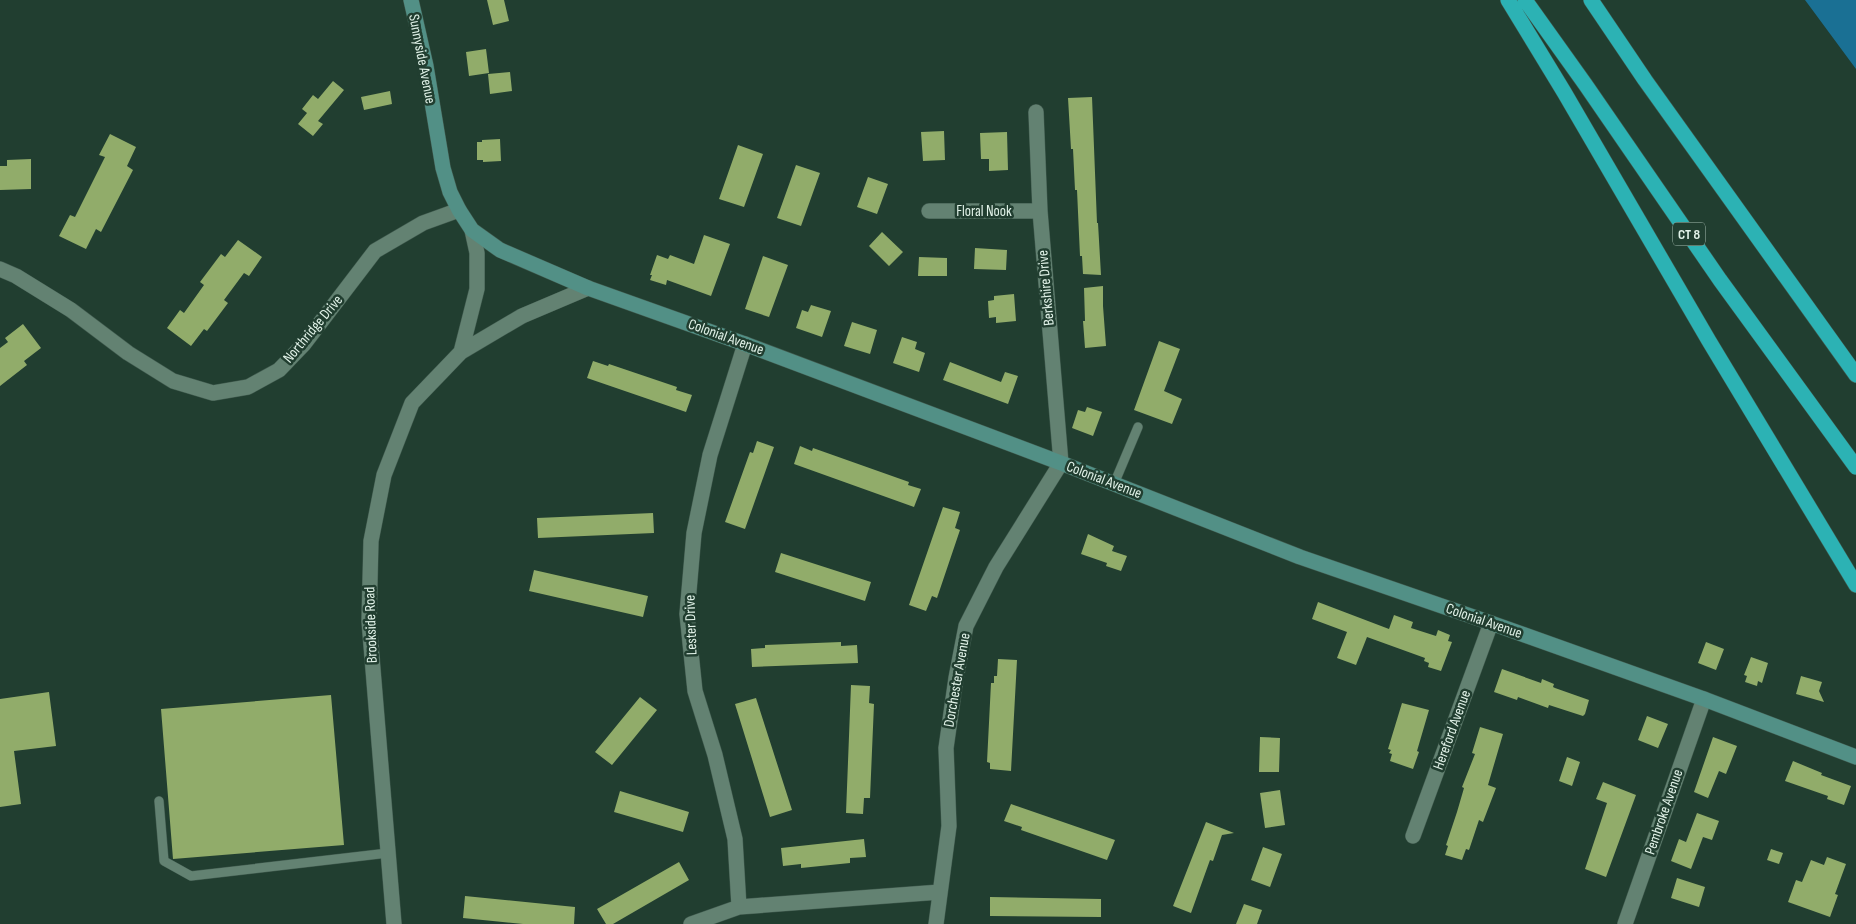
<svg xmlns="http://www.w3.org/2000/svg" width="1856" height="924" font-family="'Sofia Sans Condensed',sans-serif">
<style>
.water{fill:#1a7094}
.building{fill:#91ac6a}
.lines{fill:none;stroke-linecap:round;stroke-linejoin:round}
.lane-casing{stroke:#405a4e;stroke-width:10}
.street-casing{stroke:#405a4e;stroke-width:16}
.secondary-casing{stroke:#405a4e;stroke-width:16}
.highway-casing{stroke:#405a4e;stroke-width:16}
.lane{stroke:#638272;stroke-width:9}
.street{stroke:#638272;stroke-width:15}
.secondary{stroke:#529086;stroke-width:15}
.highway{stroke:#2cb2b4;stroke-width:15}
.labels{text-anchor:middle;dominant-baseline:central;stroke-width:5;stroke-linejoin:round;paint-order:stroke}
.shield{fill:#213e30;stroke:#a7bcb1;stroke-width:1}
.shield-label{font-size:14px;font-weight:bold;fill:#e1f2e8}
.street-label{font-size:15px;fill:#e1f2e8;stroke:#213e30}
</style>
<rect width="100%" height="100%" fill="#213e30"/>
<!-- water -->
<path class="water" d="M 1805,0 L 1856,0 L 1856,69 L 1808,4 Z"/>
<!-- building -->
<path class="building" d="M 487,0 L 504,0 L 509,21 L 493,25 Z
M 486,49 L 489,73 L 469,76 L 466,52 Z
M 510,72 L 512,91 L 490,94 L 488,74 Z
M 333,81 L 344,90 L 318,121 L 323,124 L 313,136 L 298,124 L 307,113 L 302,109 L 313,95 L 318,99 Z
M 390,91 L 392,104 L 364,110 L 361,97 Z
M 1092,97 L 1097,223 L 1098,223 L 1101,275 L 1083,274 L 1082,256 L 1080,256 L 1077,190 L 1075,190 L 1073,149 L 1071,149 L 1068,98 Z
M 944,131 L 945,160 L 923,161 L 921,132 Z
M 1007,132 L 1008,170 L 989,171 L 989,159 L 981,159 L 980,133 Z
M 110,134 L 136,147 L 127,166 L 133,170 L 101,232 L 96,229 L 86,249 L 59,236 L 70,215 L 75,217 L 105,157 L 99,155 Z
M 500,139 L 501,161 L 483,162 L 483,160 L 477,160 L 477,142 L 482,142 L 482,140 Z
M 738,145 L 763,154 L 744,207 L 719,199 Z
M 31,159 L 31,189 L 0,190 L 0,166 L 7,166 L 7,160 Z
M 796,165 L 820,173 L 801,226 L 777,218 Z
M 868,177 L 888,184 L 877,214 L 857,207 Z
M 882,232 L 903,252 L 889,266 L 869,246 Z
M 704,235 L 730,244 L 711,296 L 667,280 L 666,285 L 650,280 L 652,275 L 650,275 L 657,255 L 668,259 L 670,255 L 694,264 Z
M 238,240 L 262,257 L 249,276 L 244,273 L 224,300 L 228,303 L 207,331 L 204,329 L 191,346 L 167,328 L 180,310 L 184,313 L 204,285 L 200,282 L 221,254 L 225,257 Z
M 975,248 L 1007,250 L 1006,270 L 974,269 Z
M 763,256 L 788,265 L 769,317 L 745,309 Z
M 919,257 L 947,258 L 947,276 L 918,276 Z
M 1103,286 L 1103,306 L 1106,346 L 1085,348 L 1083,321 L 1085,321 L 1084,288 Z
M 1014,294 L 1016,321 L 996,323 L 996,317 L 989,318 L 988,301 L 994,300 L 994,296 Z
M 811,305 L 831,311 L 822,337 L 796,328 L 802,310 L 808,312 Z
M 852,322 L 877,330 L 870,354 L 844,346 Z
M 23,324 L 41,348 L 24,361 L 27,365 L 0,386 L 0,348 L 8,342 L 5,338 Z
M 902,337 L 917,342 L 915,349 L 925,353 L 919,372 L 893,363 Z
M 1159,341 L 1180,349 L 1164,391 L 1182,399 L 1172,424 L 1134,410 Z
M 593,361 L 608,366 L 609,364 L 677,387 L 676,390 L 692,395 L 686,412 L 587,378 Z
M 950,362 L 1001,382 L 1005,372 L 1018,376 L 1008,404 L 943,380 Z
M 1087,407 L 1102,412 L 1093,436 L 1072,428 L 1078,410 L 1085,412 Z
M 757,441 L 774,447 L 745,529 L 725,522 L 750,452 L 753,453 Z
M 800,446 L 812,451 L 813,448 L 909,482 L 908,485 L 921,489 L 914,507 L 794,464 Z
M 943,507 L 960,512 L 955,528 L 960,530 L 937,598 L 932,596 L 926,611 L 909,605 Z
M 653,513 L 654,533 L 538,538 L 537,518 Z
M 1088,534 L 1114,546 L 1112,551 L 1127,556 L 1121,571 L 1106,566 L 1107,563 L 1081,554 Z
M 781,553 L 871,582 L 865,601 L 775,572 Z
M 534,570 L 648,596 L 643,617 L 529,591 Z
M 1318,602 L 1389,629 L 1394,615 L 1413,622 L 1411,628 L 1436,636 L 1438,630 L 1450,635 L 1448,641 L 1452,642 L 1441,671 L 1428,667 L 1429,663 L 1424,661 L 1425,658 L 1367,637 L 1356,665 L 1337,658 L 1347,632 L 1312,619 Z
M 841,642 L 841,646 L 857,645 L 858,663 L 752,667 L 751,649 L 765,648 L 765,645 Z
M 1706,642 L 1724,649 L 1716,670 L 1698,663 Z
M 1751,657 L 1768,663 L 1762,683 L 1758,681 L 1757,686 L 1745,682 L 1747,676 L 1744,675 Z
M 998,659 L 1017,660 L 1011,771 L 990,769 L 990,763 L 987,762 L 991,683 L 994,683 L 994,676 L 997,676 Z
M 1502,669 L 1541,683 L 1542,679 L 1554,684 L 1553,687 L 1555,688 L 1589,700 L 1585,714 L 1583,716 L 1549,705 L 1548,708 L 1518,697 L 1517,700 L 1494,692 Z
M 1801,676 L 1822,682 L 1819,691 L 1824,702 L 1796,694 Z
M 851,685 L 870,686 L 869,703 L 874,704 L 870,798 L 864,798 L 863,814 L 846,813 Z
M 49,692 L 56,746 L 14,751 L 21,804 L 0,807 L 0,699 Z
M 331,695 L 344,845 L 173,859 L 161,709 Z
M 640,697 L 657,710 L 612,765 L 595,752 Z
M 756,698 L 792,810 L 770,817 L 735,704 Z
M 1402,703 L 1429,710 L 1417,751 L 1419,752 L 1413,769 L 1390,761 L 1392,754 L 1389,753 L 1391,750 L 1388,749 Z
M 1647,716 L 1668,724 L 1658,748 L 1638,740 Z
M 1480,727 L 1503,734 L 1488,785 L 1496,788 L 1483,822 L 1479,820 L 1469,850 L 1466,849 L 1462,860 L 1445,855 L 1448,846 L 1446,845 L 1457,812 L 1464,788 L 1462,787 L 1475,754 L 1472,753 Z
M 1260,737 L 1280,738 L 1279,772 L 1259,772 Z
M 1713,737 L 1737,746 L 1726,774 L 1719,771 L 1708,798 L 1694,792 Z
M 1567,757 L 1580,762 L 1572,786 L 1559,781 Z
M 1793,761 L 1822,773 L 1821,775 L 1851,786 L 1844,805 L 1827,799 L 1828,796 L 1785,781 Z
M 1603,782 L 1636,795 L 1606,877 L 1585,869 L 1607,803 L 1596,799 Z
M 1280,790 L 1285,825 L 1265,828 L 1260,793 Z
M 620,791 L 689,812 L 683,832 L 614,812 Z
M 1011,804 L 1115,840 L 1107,860 L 1021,830 L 1022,827 L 1004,821 Z
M 1697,813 L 1719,821 L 1712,840 L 1703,837 L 1691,869 L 1671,861 L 1679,839 L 1686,842 Z
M 1206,822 L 1234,833 L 1222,835 L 1213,861 L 1210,860 L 1191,913 L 1173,906 Z
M 864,839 L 866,857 L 850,858 L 850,863 L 801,868 L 801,864 L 783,866 L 781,848 Z
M 1263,847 L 1282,854 L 1270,887 L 1251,880 Z
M 1771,849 L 1783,853 L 1779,864 L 1767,860 Z
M 1827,857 L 1846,864 L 1835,894 L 1838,895 L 1830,917 L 1788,902 L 1796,880 L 1802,882 L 1811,860 L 1824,865 Z
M 679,862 L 689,880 L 613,924 L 606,924 L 597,909 Z
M 1677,878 L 1705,887 L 1699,907 L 1671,898 Z
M 465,896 L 575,907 L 574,924 L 523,924 L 463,918 Z
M 990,897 L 1101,899 L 1101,917 L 990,916 Z
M 1244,904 L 1262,910 L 1257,924 L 1236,924 Z"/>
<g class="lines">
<defs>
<path id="lane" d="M 1114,484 L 1138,427
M 159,801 L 164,861 L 191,876 L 388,853"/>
<path id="street" d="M 929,211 L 1040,211
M 0,269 L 16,276 L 71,310 L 128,353 L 173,381 L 213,393 L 248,387 L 279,370 L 304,344 L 375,251 L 423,223 L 459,210
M 461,352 L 477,289 L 477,253 L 472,230
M 1413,836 L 1491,623
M 739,907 L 735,839 L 715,755 L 695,691 L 687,614 L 694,533 L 710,455 L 745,344
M 394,924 L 369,621 L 371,541 L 384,475 L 412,403 L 461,352 L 522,316 L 588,288
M 691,924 L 739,907 L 940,892
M 936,924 L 949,826 L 946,748 L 956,678 L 966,626 L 996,567 L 1061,463 L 1040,211 L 1036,112
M 1625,924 L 1704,699"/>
<path id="secondary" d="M 411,0 L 426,66 L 443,168 L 450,192 L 459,210 L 472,230 L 500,250 L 588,288 L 745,344 L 1061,463 L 1300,557 L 1491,623 L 1704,699 L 1856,757"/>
<path id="highway" d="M 1508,0 L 1564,92 L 1709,341 L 1856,585
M 1525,0 L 1585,84 L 1720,280 L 1856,467
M 1591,0 L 1645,80 L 1856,375"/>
</defs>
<!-- lane casing -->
<use href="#lane" class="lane-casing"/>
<!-- street casing -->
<use href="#street" class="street-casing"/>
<!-- secondary casing -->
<use href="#secondary" class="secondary-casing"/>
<!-- highway casing -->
<use href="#highway" class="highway-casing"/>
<!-- lane -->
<use href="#lane" class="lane"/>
<!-- street -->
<use href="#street" class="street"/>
<!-- secondary -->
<use href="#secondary" class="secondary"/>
<!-- highway -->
<use href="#highway" class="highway"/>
</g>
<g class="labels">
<!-- shield labels -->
<rect class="shield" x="1673" y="222.5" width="32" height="23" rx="4"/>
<g class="shield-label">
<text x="1689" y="234">CT 8</text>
</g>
<!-- street labels -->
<g class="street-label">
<text transform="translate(422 59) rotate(79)">Sunnyside Avenue</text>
<text x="984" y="211">Floral Nook</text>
<text transform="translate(1046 288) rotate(-95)">Berkshire Drive</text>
<text transform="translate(313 329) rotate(-50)">Northridge Drive</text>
<text transform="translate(726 337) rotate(20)">Colonial Avenue</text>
<text transform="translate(1104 480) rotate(21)">Colonial Avenue</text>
<text transform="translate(1484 621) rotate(19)">Colonial Avenue</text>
<text transform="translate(371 625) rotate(-92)">Brookside Road</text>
<text transform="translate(691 625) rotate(-92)">Lester Drive</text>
<text transform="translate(957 680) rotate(-80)">Dorchester Avenue</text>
<text transform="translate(1452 730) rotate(-70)">Hereford Avenue</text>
<text transform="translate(1664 812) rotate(-71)">Pembroke Avenue</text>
</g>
</g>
</svg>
